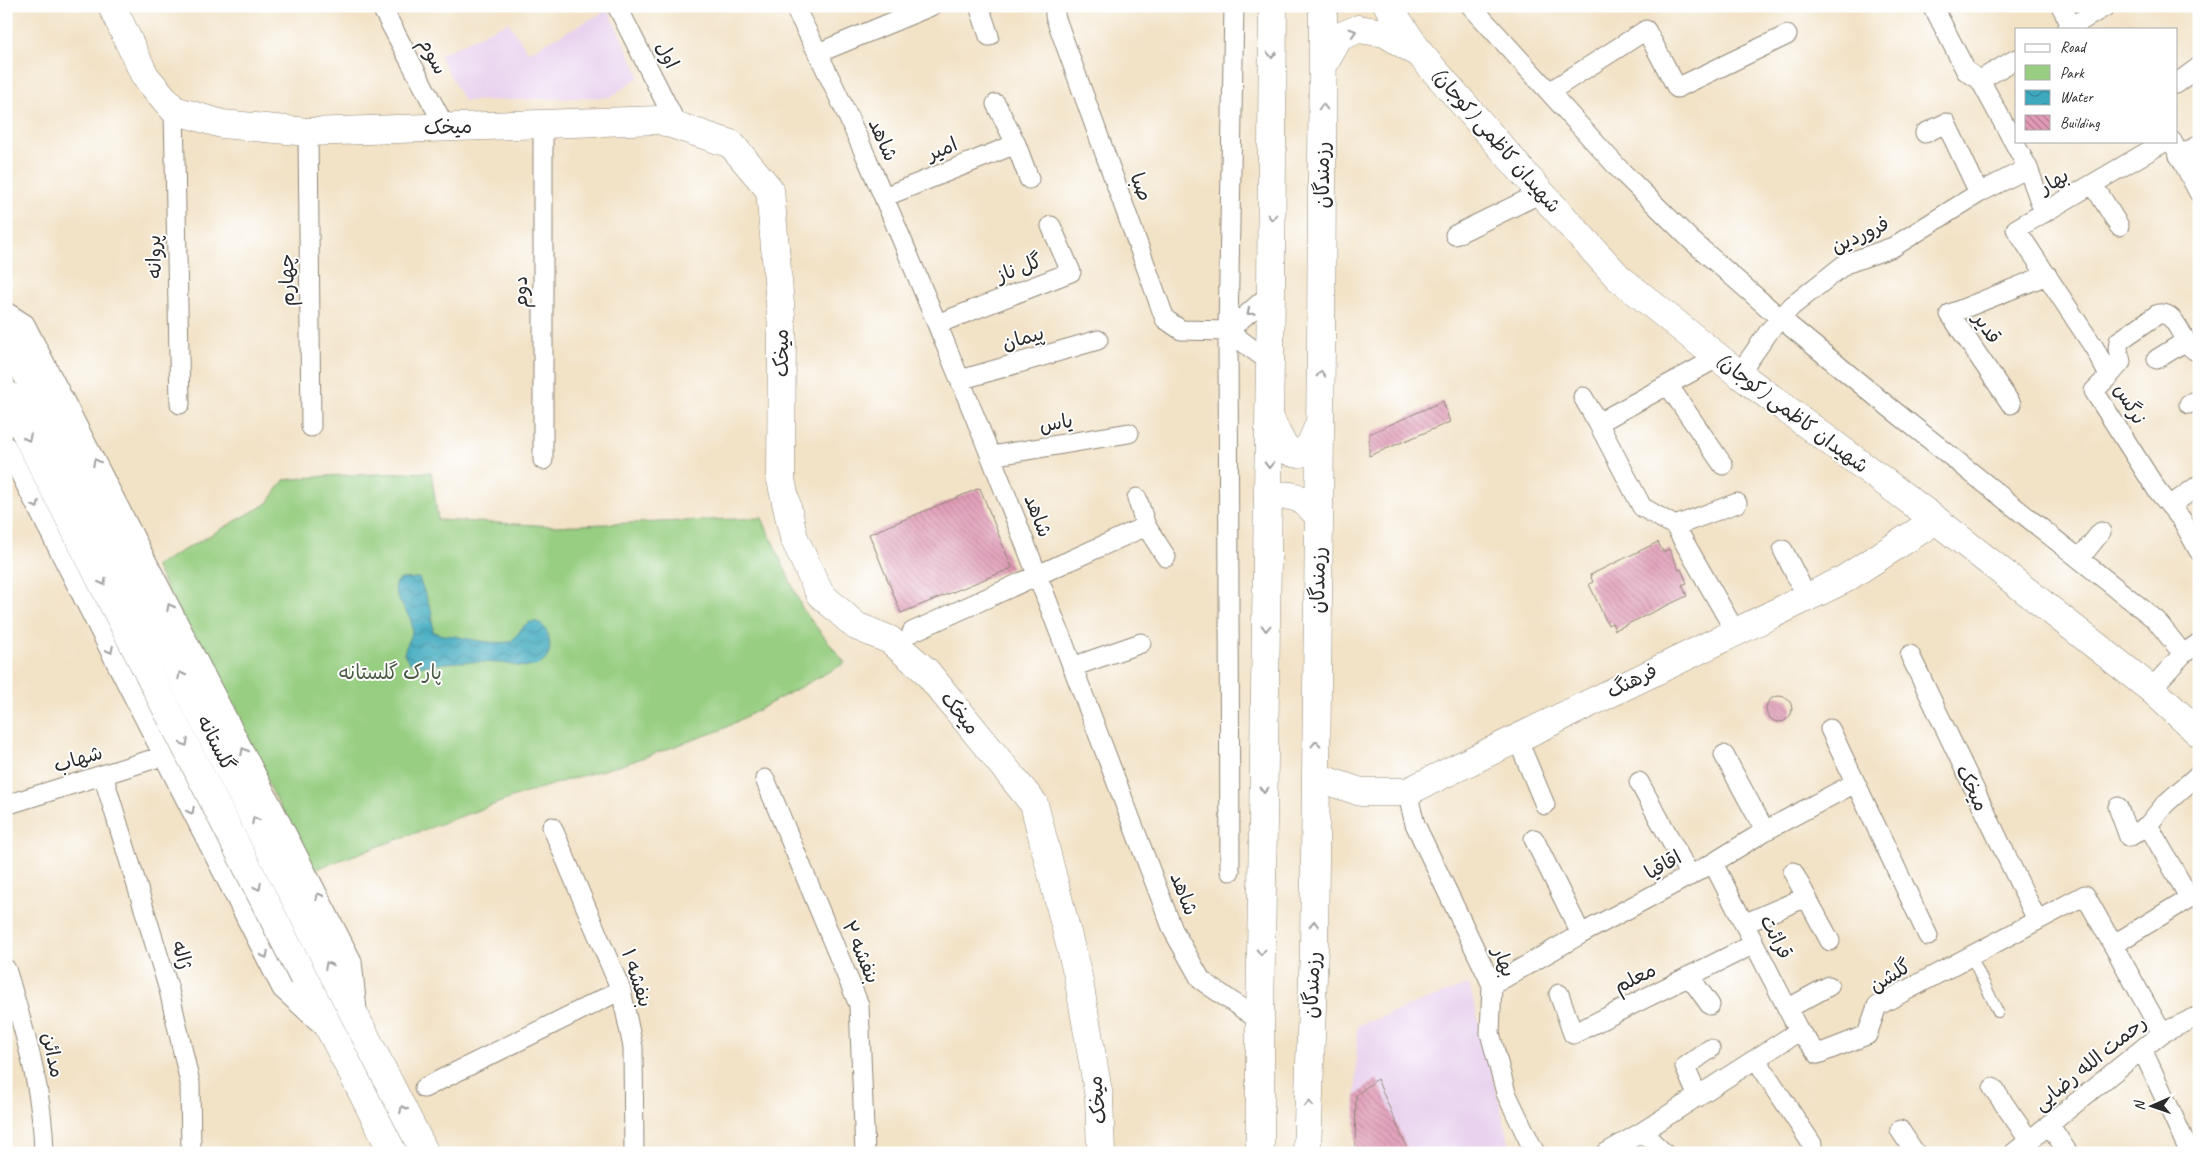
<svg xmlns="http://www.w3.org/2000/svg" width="2205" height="1159" font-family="Caveat,'Playpen Sans Arabic',sans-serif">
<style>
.built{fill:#e8d2ee}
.green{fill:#97ce81;stroke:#617c56}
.water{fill:url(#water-waves);stroke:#346a74}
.building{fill:url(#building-back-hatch)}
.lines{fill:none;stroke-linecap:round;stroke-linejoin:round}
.lane-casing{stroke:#8e8678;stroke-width:12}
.street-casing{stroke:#8e8678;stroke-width:21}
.secondary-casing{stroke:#8e8678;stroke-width:29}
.lane{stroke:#fff;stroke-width:10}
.street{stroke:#fff;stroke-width:19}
.secondary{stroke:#fff;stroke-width:28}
.oneway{stroke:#a0a0a0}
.labels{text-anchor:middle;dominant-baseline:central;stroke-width:4;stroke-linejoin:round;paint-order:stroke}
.street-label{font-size:20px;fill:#2b2b2b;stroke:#fff}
.park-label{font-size:20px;fill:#4b5c45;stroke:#fff}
</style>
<defs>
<pattern id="water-waves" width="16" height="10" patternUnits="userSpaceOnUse" patternTransform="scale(1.25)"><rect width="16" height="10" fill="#3ea9be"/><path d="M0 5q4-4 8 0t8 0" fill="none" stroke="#348a9b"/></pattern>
<pattern id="building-back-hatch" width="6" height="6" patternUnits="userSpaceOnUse" patternTransform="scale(1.25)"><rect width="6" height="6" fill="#e099b5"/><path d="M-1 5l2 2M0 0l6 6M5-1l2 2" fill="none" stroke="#b67d93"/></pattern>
</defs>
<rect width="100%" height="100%" fill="#fff"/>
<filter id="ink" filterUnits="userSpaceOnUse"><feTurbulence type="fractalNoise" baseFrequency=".02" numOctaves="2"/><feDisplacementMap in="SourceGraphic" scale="10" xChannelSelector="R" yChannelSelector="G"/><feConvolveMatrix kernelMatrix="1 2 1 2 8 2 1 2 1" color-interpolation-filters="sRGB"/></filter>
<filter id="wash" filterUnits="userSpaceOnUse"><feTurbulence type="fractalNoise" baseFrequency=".0096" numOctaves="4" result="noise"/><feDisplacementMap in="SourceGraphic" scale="20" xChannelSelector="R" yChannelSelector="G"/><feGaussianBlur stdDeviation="1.12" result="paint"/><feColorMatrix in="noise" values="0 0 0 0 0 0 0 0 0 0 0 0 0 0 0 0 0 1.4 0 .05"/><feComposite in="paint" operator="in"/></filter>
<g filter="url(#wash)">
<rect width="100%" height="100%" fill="#f2e2c6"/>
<!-- built -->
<path class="built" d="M 608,10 L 640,76 L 611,97 L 464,101 L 439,55 L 508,22 L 528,52 Z
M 1469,984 L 1512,1153 L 1355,1153 L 1357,1026 Z"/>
<!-- green -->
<path class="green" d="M 431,472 L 438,520 L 555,526 L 762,518 L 803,610 L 845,663 L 721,730 L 625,764 L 567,780 L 520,795 L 313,870 L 155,566 L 268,503 L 284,480 L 325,476 Z"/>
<!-- water -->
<path class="water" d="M 419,578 L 432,612 L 433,631 C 441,636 447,635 455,636 C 474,640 491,644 510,642 C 516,638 519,630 525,625 C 545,610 557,648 545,660 C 533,673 512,663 497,663 C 481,662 464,661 447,663 C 434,664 423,668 410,663 L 404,654 C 405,645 413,638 412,627 C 411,611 394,603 395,583 L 401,579 Z"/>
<g id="blocks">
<!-- building -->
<path class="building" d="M 1443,401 L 1450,422 L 1369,456 L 1369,434 Z
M 980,488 L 1012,568 L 901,613 L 869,534 Z
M 1658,542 L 1663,552 L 1669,549 L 1679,570 L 1681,569 L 1687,583 L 1682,585 L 1687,596 L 1615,630 L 1612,623 L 1608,625 L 1589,584 L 1593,582 L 1590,575 Z
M1766 709a13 13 0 1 1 26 0a13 13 0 1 1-26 0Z
M 1377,1079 L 1409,1153 L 1355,1153 L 1356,1095 Z"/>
</g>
</g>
<g filter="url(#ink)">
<use href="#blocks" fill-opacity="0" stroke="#8e8678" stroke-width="1"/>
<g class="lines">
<defs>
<path id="lane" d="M 1971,956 L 1998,1012"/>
<path id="street" d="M 381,6 L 445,127
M 617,6 L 677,125
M 794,6 C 850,113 896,225 942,336 C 1023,532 1097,732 1173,930 L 1201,980 L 1260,1021
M 979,6 L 989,36
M 1055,6 L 1055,16 L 1165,319 L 1181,330 L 1228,331 L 1270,362
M 1471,6 L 1620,170 L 1692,241 L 1780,318 L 1879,399 L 2156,620 L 2183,654
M 1931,6 L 1936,12 L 1966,71 L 1980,80 L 2028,168 L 2044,213
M 2061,6 L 2073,29
M 2067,29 L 2106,6
M 818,53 L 931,6
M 1980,80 L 2016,59
M 2176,84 L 2199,67
M 1549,92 L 1646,30 L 1677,88 L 1787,35
M 996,104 L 1016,144 L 1029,179
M 174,110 L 180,404
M 543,124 L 543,460
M 308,132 L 311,427
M 1925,133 L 1946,123 L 1979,193
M 2166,141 L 2016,229 L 2095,349 L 2109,376 L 2094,391 L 2157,490 L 2182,520 L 2199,551
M 2172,141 L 2199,193
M 2179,156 L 2199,145
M 2093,184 L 2119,226
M 884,197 L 1016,144
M 1455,235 L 1541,193
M 6,312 L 25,324 L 352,961 L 357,1010
M 937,324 L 1071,272 L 1051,226
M 1228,331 L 1271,293
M 1717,358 L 1598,423 L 1642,507 L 1675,526 L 1735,631
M 2157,359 L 2186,341
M 1739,374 L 1770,330 L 1792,306 L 1845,264 L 1893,247 L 1979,193 L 2028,168
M 2109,376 L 2121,362 L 2118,349 L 2119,341 L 2158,314 C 2179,310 2181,348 2199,352
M 960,380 L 1098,340
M 1668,385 L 1723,465
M 1583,397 L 1598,423
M 2011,404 L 1950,314 L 2047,275
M 2189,404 L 2199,399
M 6,446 L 282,989 L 323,1026
M 991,456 L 1129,433
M 1137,498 L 1146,526 L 1166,557
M 2170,506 L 2199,485
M 1675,526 L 1737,503
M 1783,550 L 1807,597
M 2080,558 L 2101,532
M 912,632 L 1146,526
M 1910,655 L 2037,920
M 1072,667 L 1141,643
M 2151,689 L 2183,654 L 2199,643
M 1830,729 L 1928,936
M 1517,738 L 1545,805
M 1724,755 L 1765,831
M 103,775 L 169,990 L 190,1083 L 191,1153
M 765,779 L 859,1005 L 865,1153
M 1639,782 L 1690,876
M 1407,792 L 1415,824 L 1492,985 L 1490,1033 L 1506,1093 L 1535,1153
M 6,805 L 163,756
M 2118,807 L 2129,837 L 2148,825 L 2165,804 L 2199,774
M 2148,825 L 2189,897
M 552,827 L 621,990 L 633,1047 L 634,1153
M 1534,839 L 1581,934
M 1713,863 L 1799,1031
M 1230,871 L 1228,331 L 1234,6
M 1793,872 L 1830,941
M 1744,924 L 1806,897
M 2113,945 L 2162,1033
M 6,969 C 24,1029 43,1090 44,1153
M 1689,976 L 1710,1005
M 1492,985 L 1581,934 L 1713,863 L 1765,831 L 1855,783
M 1559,994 L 1573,1034 L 1754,944
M 1787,1009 L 1829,986
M 2142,1049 L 2190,1153
M 1756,1059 L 1812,1144
M 424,1088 L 621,990
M 1993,1088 L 2029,1140
M 1698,1097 L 1685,1067 L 1710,1049
M 2049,1124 L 2068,1153
M 1900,1130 L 1915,1153
M 1642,1132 L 1664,1153
M 1606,1153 L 1642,1132 L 1799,1031 L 1818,1054 L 1867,1035 L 1877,1006 L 2085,895 L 2113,945 L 2199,892
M 2014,1153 L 2162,1033 L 2199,1016"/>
<path id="secondary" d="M 112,6 L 145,76 L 174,110 L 222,124 L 308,132 L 659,120 L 731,144 L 770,190 L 782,327 L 781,480 L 794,538 L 820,594 L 856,626 L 890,640 L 926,671 L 1034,804 L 1078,976 L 1099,1097 L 1101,1153
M 1388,6 L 1421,55 L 1541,193 L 1619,278 L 1739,374 L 1936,520 L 2151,689 L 2199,733
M 1323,66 L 1339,37 L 1358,29 L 1385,33 L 1415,51
M 6,333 L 425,1153
M 6,394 L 393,1153
M 1270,418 C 1275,430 1289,469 1308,447 C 1313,442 1316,430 1320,423
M 1268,508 L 1273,497 C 1295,492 1306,500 1319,517
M 1316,777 L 1361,792 L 1407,792 L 1843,580 L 1936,520
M 1260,1153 L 1260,1021 L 1271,293 L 1273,6
M 1307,1153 L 1314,946 L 1321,347 L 1323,6"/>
</defs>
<!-- lane casing -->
<use href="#lane" class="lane-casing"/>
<!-- street casing -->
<use href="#street" class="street-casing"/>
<!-- secondary casing -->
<use href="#secondary" class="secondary-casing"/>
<!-- lane -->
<use href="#lane" class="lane"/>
<!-- street -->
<use href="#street" class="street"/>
<!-- secondary -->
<use href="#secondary" class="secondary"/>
</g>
<!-- one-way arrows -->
<defs><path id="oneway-chevron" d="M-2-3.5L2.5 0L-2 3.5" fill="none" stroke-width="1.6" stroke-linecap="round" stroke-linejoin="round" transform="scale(1.25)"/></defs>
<g class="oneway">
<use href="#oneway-chevron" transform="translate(1353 32) rotate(-17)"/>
<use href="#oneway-chevron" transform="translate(1272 55) rotate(90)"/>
<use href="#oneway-chevron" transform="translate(1323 107) rotate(-90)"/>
<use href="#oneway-chevron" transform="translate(1272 217) rotate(90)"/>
<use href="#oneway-chevron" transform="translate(1250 312) rotate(140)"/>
<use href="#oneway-chevron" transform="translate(1321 374) rotate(-89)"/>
<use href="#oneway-chevron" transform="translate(28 438) rotate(63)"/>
<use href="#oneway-chevron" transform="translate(96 462) rotate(-117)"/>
<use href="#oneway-chevron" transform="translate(1269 465) rotate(91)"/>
<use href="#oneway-chevron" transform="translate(36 505) rotate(63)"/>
<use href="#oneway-chevron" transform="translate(103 582) rotate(63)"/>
<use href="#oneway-chevron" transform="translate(170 607) rotate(-117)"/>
<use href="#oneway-chevron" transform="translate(1266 628) rotate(91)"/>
<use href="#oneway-chevron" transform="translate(110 650) rotate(63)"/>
<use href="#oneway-chevron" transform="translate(181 675) rotate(-117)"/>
<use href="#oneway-chevron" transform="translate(185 743) rotate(63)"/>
<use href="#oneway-chevron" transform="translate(1316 744) rotate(-89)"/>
<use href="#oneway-chevron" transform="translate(244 751) rotate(-117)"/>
<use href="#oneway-chevron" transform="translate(1264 790) rotate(91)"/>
<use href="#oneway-chevron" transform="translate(191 811) rotate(63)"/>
<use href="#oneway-chevron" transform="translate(255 820) rotate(-117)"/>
<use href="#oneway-chevron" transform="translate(258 887) rotate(63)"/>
<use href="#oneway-chevron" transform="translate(319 896) rotate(-117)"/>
<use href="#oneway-chevron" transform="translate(1314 924) rotate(-89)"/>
<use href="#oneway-chevron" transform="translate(1261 952) rotate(91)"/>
<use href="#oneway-chevron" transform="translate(265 955) rotate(63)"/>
<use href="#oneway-chevron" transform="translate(328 965) rotate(-117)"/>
<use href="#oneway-chevron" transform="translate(1309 1104) rotate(-88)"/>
<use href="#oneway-chevron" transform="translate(403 1109) rotate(-117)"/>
</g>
</g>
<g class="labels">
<!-- street labels -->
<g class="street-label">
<text transform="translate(667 55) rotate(63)">اول</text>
<text transform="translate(433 56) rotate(62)">سوم</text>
<text transform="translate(448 127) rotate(-2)">میخک</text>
<text transform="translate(883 140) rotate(66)">شاهد</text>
<text transform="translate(1496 140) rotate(49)">شهیدان کاظمی (کوجان)</text>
<text transform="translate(942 149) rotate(-22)">امیر</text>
<text transform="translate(1322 175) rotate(-90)">رزمندگان</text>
<text transform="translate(2054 181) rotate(-30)">بهار</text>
<text transform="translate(1141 187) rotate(70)">صبا</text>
<text transform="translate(1860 235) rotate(-25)">فروردین</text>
<text transform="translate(154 257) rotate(-91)">پروانه</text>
<text transform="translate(1019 268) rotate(-21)">گل ناز</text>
<text transform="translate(287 280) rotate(-91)">چهارم</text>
<text transform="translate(520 292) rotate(-90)">دوم</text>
<text transform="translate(1987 328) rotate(56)">قدیر</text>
<text transform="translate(1023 338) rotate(-16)">پیمان</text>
<text transform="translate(781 353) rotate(-90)">میخک</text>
<text transform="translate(2130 404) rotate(60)">نرگس</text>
<text transform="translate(1792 413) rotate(37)">شهیدان کاظمی (کوجان)</text>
<text transform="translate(1056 423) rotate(-10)">یاس</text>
<text transform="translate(1038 516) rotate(69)">شاهد</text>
<text transform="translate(1318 580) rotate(-89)">رزمندگان</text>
<text transform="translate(1632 681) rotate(-26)">فرهنگ</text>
<text transform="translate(960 713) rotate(51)">میخک</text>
<text transform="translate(216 743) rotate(63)">گلستانه</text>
<text transform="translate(78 759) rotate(-17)">شهاب</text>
<text transform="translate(1972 788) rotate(64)">میخک</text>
<text transform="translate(1663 865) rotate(-29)">اقاقیا</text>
<text transform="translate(1184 894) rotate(69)">شاهد</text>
<text transform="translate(1776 937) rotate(63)">قرائت</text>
<text transform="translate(861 952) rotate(67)">بنفشه ۲</text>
<text transform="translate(182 955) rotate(73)">ژاله</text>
<text transform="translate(1504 962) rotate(69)">بهار</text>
<text transform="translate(1890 976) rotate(-32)">گلشن</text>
<text transform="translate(637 978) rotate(72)">بنفشه ۱</text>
<text transform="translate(1635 978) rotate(-26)">معلم</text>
<text transform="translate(1312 985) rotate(-88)">رزمندگان</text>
<text transform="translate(53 1055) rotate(78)">مدائن</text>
<text transform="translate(2090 1063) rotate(-39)">رحمت الله رضایی</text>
<text transform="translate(1097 1100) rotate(-96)">میخک</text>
</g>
<!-- park labels -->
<g class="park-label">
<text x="390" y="672">پارک گلستانه</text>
</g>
</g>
<!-- margin -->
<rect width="2205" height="1159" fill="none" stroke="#fff" stroke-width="25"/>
<!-- legend -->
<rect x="2015" y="28" width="162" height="115" fill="#ffffff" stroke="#aaaaaa"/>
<rect x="2025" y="44" width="25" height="8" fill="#ffffff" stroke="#aaaaaa"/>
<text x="2060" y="52" font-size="15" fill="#2b2b2b">Road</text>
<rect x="2025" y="65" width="25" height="15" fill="#97ce81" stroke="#aaaaaa"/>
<text x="2060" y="78" font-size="15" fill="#2b2b2b">Park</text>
<rect x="2025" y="90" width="25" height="15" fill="url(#water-waves)" stroke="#aaaaaa"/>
<text x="2060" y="102" font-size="15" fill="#2b2b2b">Water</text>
<rect x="2025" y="115" width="25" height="15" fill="url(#building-back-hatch)" stroke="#aaaaaa"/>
<text x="2060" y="128" font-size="15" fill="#2b2b2b">Building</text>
<!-- north arrow -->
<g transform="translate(2152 1106) rotate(268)" stroke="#ffffff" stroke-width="4" paint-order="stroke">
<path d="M0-4L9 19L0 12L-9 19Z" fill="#2b2b2b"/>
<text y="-8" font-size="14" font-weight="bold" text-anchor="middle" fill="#2b2b2b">N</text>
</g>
</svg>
